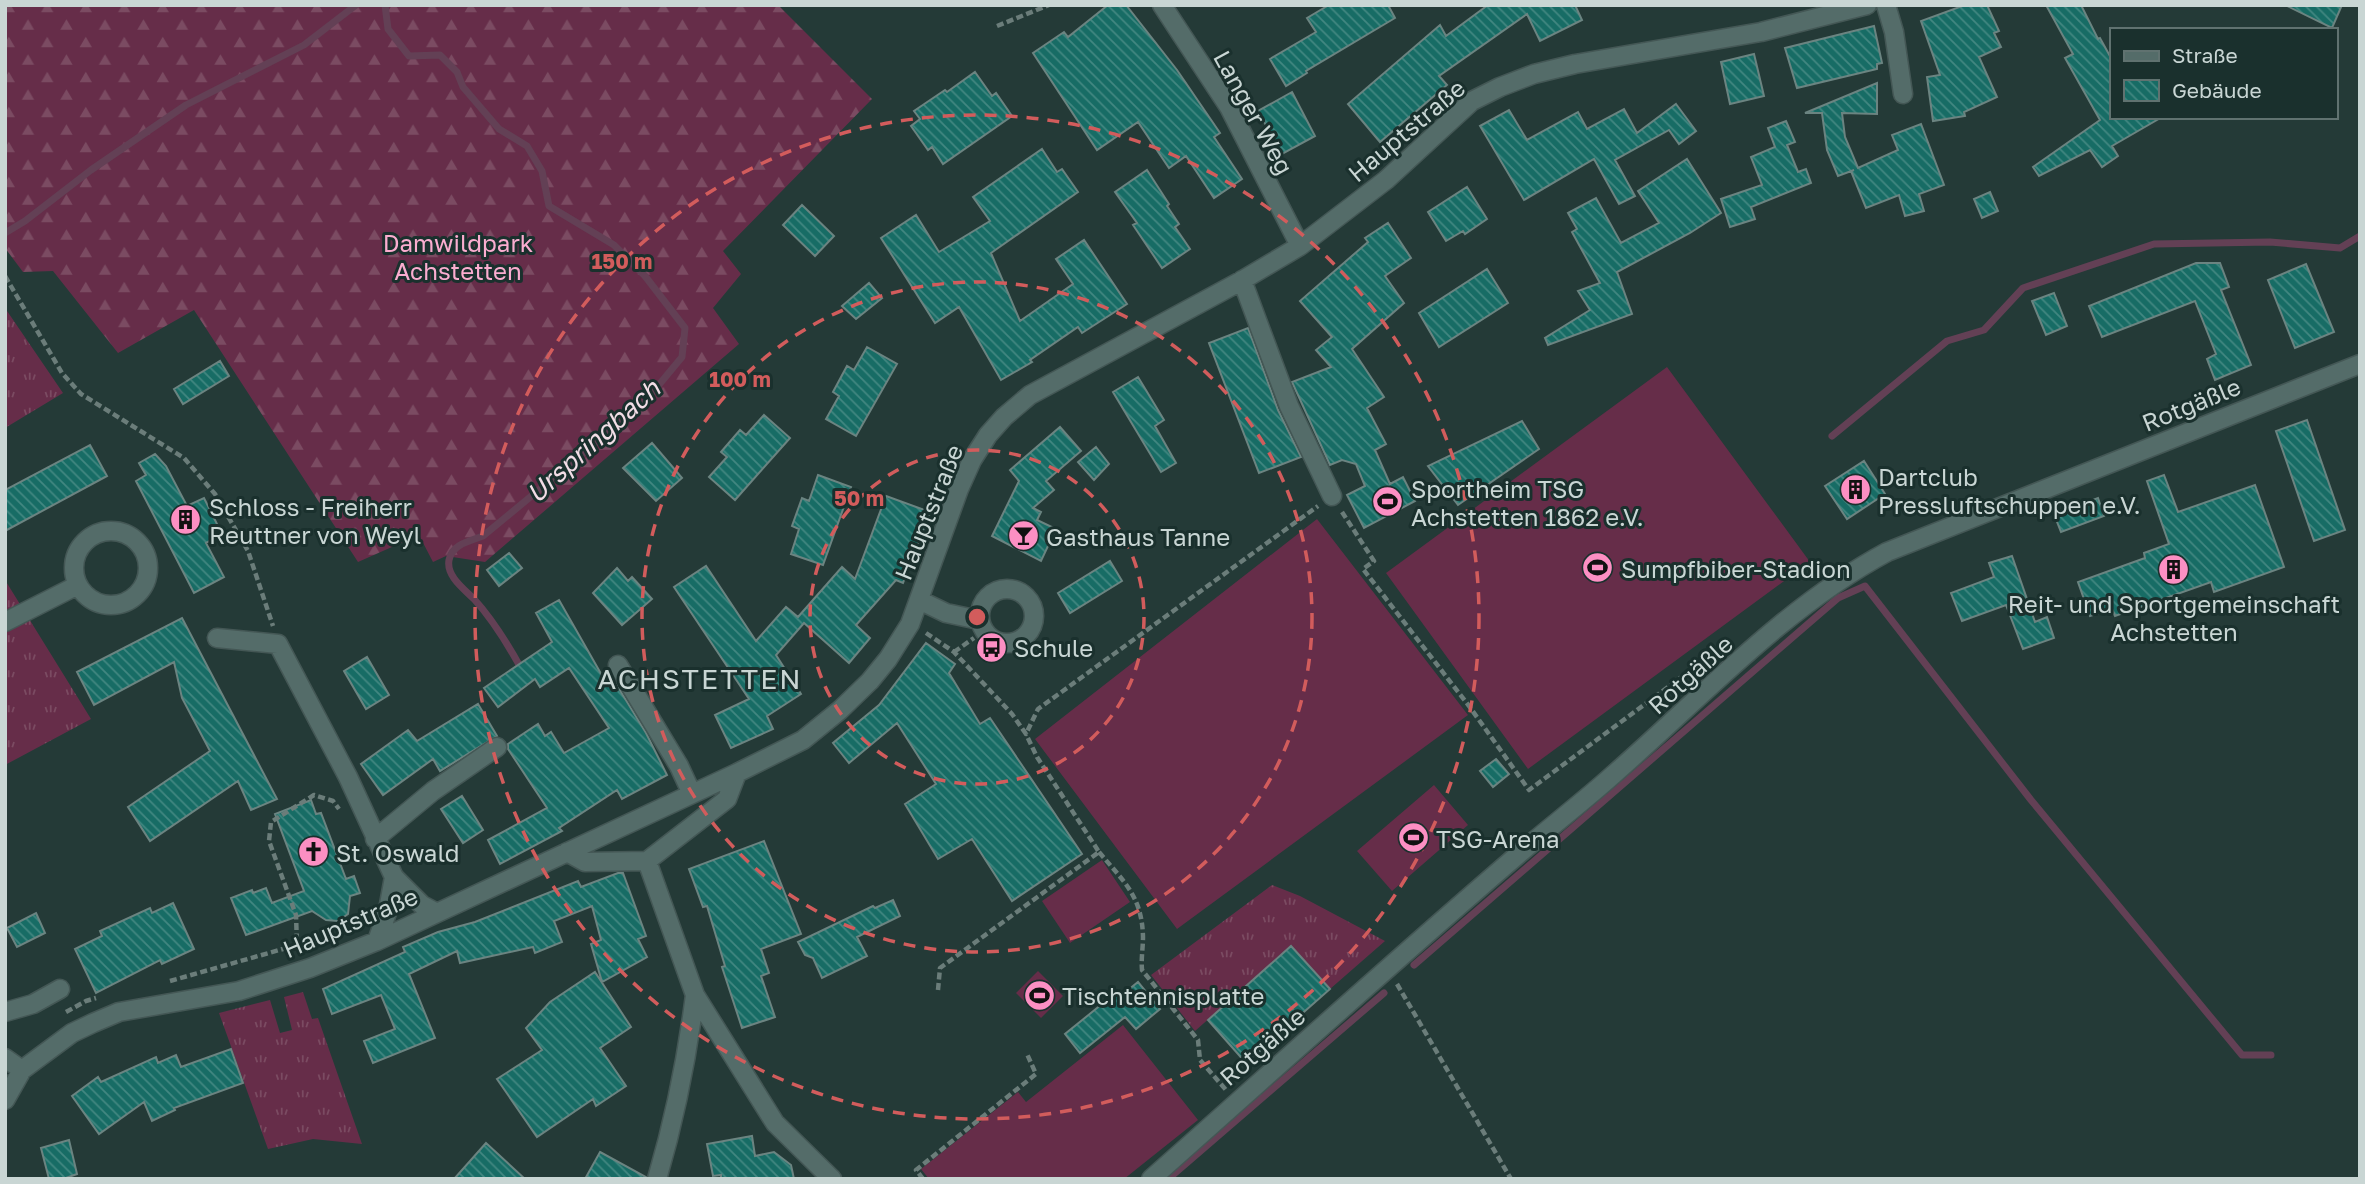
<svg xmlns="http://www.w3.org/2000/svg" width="2365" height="1184" font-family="'Golos Text',sans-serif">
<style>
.grass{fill:url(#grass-tufts)}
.forest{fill:url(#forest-firs)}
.garden{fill:#662d49}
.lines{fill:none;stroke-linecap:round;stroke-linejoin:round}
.stream{stroke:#634055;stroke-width:7}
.building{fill:url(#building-back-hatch);stroke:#6b8481;stroke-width:2}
.minor-casing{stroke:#445755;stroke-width:21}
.path{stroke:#6b7d7a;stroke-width:4.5;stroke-dasharray:7 3.5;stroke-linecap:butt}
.minor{stroke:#546c69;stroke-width:18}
.ring{fill:none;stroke:#d25c5c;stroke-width:3.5;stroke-dasharray:12 9}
.labels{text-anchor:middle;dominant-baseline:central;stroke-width:6;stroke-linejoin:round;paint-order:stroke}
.street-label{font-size:24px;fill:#c9d6d4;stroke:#1a302d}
.park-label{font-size:24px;fill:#fbadd0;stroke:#1a302d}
.poi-label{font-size:24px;fill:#c9d6d4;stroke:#1a302d;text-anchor:start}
.water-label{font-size:26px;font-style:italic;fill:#f2dde6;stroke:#1a302d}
.quarter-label{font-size:28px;letter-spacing:2px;fill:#c9d6d4;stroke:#1a302d}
.centre{fill:#d25c5c;stroke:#1a302d;stroke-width:3.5}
.ring-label{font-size:21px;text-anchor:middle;font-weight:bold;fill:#d25c5c;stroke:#1a302d;stroke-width:6;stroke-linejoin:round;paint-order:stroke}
</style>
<defs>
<pattern id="grass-tufts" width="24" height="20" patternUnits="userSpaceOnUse" patternTransform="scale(1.75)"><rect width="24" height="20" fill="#662d49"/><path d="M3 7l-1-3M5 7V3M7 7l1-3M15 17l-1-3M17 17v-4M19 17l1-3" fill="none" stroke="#7b4b62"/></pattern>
<pattern id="forest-firs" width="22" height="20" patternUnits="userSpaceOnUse" patternTransform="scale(1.75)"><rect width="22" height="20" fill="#662d49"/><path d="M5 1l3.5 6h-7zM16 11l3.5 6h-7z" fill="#7b4b62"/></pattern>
<pattern id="building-back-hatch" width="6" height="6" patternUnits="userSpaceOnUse" patternTransform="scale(1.75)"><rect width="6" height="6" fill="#176c65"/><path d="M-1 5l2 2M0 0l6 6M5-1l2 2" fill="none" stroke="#428781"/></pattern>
</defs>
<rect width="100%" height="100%" fill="#243a37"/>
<!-- grass -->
<path class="grass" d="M 5,308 L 63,393 L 5,428 Z
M 5,580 L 91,719 L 5,765 Z
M 1272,885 L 1300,896 L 1385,941 L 1330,989 L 1291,946 L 1195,1031 L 1151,975 Z
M 303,992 L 312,1019 L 318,1018 L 362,1144 L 313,1139 L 268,1149 L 219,1013 L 270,1000 L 280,1033 L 292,1030 L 284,997 Z"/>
<!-- forest -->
<path class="forest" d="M 5,5 L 778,5 L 872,99 L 723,251 L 741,274 L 713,308 L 739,344 L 485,562 L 446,556 L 433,562 L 419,535 L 358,562 L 194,310 L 118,353 L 53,271 L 23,272 L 5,248 Z"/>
<!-- garden -->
<path class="garden" d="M 1667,367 L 1810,562 L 1528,769 L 1386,573 Z
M 1317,519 L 1468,715 L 1177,929 L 1035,739 Z
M 1434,785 L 1468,825 L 1392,891 L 1357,851 Z
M 1102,860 L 1130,902 L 1070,943 L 1042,901 Z
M 1038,971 L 1063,996 L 1041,1018 L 1016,993 Z
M 1123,1025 L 1198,1120 L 1124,1179 L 929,1179 L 921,1169 L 1018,1092 L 1026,1102 Z"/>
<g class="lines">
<!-- stream -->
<path class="stream" d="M 385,5 L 388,29 L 409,56 L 440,55 L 457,72 L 463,87 L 499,129 L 527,146 L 542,171 L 549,206 L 614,245 L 645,276 L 685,328 L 682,357 L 643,404 L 483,536 C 470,541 452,544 449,560 C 446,576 464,589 474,599 C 494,621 509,646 523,672
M 5,233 L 25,221 L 91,170 L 186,105 L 304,45 L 356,5
M 1832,436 L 1947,341 L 1984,330 L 2023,288 L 2154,244 L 2270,242 L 2340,248 L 2360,236
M 1414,965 L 1838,598 L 1865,586 L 2031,800 L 2242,1055 L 2271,1055
M 1168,1179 L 1384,993"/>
</g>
<!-- building -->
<path class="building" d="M 1108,5 L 1126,5 L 1177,70 L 1220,133 L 1214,137 L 1242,179 L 1214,198 L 1186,156 L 1169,168 L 1138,122 L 1097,150 L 1033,53 L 1064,32 L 1068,37 Z
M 1329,5 L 1388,5 L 1395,18 L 1306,71 L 1307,73 L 1286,86 L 1270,59 L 1316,32 L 1307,18 Z
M 1488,5 L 1575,5 L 1582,20 L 1540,41 L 1527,14 L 1439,76 L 1447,85 L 1380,142 L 1348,104 L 1440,25 L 1446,36 Z
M 1965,5 L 1987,5 L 1999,31 L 1994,33 L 2001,47 L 1979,57 L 1997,97 L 1964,112 L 1965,116 L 1933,121 L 1927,77 L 1940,75 L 1921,21 Z
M 2046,5 L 2081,5 L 2098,39 L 2100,38 L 2111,58 L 2111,117 L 2162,117 L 2112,146 L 2118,156 L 2102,167 L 2090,150 L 2039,176 L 2033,167 L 2100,120 L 2065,58 L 2073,54 Z
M 2285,5 L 2342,5 L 2332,28 Z
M 1874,26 L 1882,63 L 1877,64 L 1877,69 L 1797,88 L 1785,48 Z
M 1754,54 L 1764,96 L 1730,104 L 1721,62 Z
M 975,72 L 992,96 L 996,93 L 1012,116 L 943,164 L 932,147 L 928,150 L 911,126 L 920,119 L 914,111 L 945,90 L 947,92 Z
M 1877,83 L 1877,114 L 1842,113 L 1845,137 L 1858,168 L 1898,150 L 1892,135 L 1921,124 L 1944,185 L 1919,194 L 1924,211 L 1905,216 L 1899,195 L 1866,208 L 1851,171 L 1854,170 L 1838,176 L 1827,150 L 1822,113 L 1805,113 Z
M 1292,92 L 1315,136 L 1282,154 L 1258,111 Z
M 1676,104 L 1696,131 L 1679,144 L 1669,130 L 1615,160 L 1635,196 L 1619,204 L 1594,159 L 1524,200 L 1480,126 L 1509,110 L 1527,140 L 1578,112 L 1587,129 L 1624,109 L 1637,133 Z
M 1786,121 L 1795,142 L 1787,145 L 1798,172 L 1806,169 L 1811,183 L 1751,207 L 1755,219 L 1730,227 L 1721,199 L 1762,185 L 1751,157 L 1775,147 L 1768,128 Z
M 1042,149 L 1057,172 L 1062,169 L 1078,192 L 991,253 L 1020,321 L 1073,284 L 1056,259 L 1084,240 L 1127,304 L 1082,333 L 1078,327 L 1030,360 L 1032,362 L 1001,380 L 959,307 L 935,323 L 881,238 L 916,215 L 939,252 L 990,221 L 973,197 Z
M 1687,159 L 1721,213 L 1690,233 L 1617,272 L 1632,314 L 1548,345 L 1545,338 L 1590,310 L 1578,291 L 1600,283 L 1572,232 L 1577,229 L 1568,213 L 1596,198 L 1621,243 L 1659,223 L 1638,191 Z
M 1147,170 L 1169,204 L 1167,206 L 1179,224 L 1175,227 L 1190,249 L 1162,268 L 1133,225 L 1137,223 L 1115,192 Z
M 1467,187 L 1487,219 L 1465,234 L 1463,231 L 1446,241 L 1428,212 Z
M 1990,192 L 1998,211 L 1982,218 L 1974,199 Z
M 802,205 L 834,236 L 815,256 L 783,225 Z
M 1388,223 L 1411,258 L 1385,276 L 1404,303 L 1352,349 L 1384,397 L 1367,408 L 1386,444 L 1375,450 L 1390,484 L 1403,477 L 1415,501 L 1364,528 L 1347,495 L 1365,486 L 1356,464 L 1342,460 L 1330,465 L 1292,382 L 1331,367 L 1316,350 L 1332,337 L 1300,301 L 1368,242 L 1365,238 Z
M 2196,263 L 2220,263 L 2229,287 L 2221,290 L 2251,365 L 2215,380 L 2207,359 L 2216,354 L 2195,301 L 2102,337 L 2089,306 Z
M 2306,264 L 2334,332 L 2295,348 L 2268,280 Z
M 1487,269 L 1508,303 L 1439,347 L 1419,313 Z
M 869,283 L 882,298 L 856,319 L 842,306 Z
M 2054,293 L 2067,326 L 2046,335 L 2032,301 Z
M 1248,328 L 1278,410 L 1301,457 L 1259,473 L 1209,343 Z
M 867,347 L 897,364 L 856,436 L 826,419 L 839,396 L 833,392 L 847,366 L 854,370 Z
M 220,361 L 229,376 L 183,404 L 174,389 Z
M 1138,377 L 1164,420 L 1155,426 L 1176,463 L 1161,472 L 1113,392 Z
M 764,415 L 790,438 L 735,500 L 709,477 L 727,457 L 721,452 L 740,430 L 746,435 Z
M 2307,420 L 2345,530 L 2314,541 L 2276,431 Z
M 1522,421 L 1539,449 L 1458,505 L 1428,466 Z
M 1060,427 L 1081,451 L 1046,481 L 1054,490 L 1033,508 L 1041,512 L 1037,520 L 1056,529 L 1041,561 L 992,536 L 1019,481 L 1010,470 Z
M 652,443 L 682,478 L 656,501 L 623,468 Z
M 90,445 L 107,476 L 5,531 L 5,490 Z
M 1096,447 L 1109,464 L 1094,480 L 1078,462 Z
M 155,454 L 166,466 L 187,506 L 204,498 L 222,534 L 206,543 L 224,577 L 194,593 L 136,481 L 146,475 L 139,463 Z
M 1864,461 L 1885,494 L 1847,519 L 1825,486 Z
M 818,475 L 851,487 L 823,565 L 791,554 L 799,529 L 792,526 L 802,498 L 809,501 Z
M 2164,475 L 2178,512 L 2255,485 L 2284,567 L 2214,592 L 2211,582 L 2115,616 L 2112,609 L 2090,616 L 2078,582 L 2145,558 L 2144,553 L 2169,544 L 2147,481 Z
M 886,496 L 930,512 L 903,583 L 896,580 L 856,625 L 870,638 L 849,663 L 804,623 L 776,655 L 801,694 L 767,716 L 773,729 L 731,748 L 715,715 L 749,699 L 674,587 L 706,566 L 756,641 L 786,607 L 798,617 L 842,567 L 855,579 Z
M 2098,498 L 2104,516 L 2061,532 L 2054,514 Z
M 509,553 L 522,568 L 499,586 L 487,570 Z
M 2012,556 L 2035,622 L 2047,617 L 2054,638 L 2023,649 L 2006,605 L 1962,621 L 1951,593 L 1994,577 L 1989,563 Z
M 1110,561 L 1122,581 L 1070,613 L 1058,593 Z
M 617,568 L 628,581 L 632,577 L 652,599 L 622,625 L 593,593 Z
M 559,600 L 604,679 L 610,674 L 646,733 L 667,775 L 622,799 L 617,790 L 559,828 L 562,831 L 500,864 L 488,840 L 547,808 L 508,749 L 508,744 L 538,724 L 545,736 L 551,732 L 564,753 L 609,728 L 569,668 L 540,687 L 535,679 L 498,707 L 484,688 L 552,642 L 536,613 Z
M 182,618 L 277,799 L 251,810 L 238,781 L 150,841 L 128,807 L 210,751 L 182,698 L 174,662 L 94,705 L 77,672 Z
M 926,643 L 955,664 L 949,673 L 980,724 L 990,718 L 1082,854 L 1012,901 L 972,839 L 938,859 L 905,804 L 936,784 L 897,723 L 849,763 L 833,743 L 879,705 Z
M 367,657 L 389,695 L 366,709 L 344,671 Z
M 478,704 L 497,736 L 440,771 L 433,759 L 383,795 L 361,764 L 408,730 L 417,741 Z
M 1496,759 L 1509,774 L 1493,787 L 1480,771 Z
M 462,796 L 483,830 L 463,843 L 441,809 Z
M 311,800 L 316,814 L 321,813 L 346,879 L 354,876 L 360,893 L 350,896 L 348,914 L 338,921 L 326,920 L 312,911 L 246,935 L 231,898 L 252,890 L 253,893 L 266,888 L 272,903 L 304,891 L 275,814 Z
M 764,841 L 801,934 L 761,949 L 769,973 L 761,976 L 775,1017 L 742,1028 L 722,967 L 725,966 L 707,906 L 703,907 L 689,869 Z
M 618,873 L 623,873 L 646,936 L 638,939 L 647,957 L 602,982 L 591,944 L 601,940 L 592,906 L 554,921 L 562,942 L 535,953 L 533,947 L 460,963 L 457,951 L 409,974 L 435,1038 L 373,1063 L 364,1041 L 395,1029 L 381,995 L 332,1014 L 323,989 L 405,952 L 403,947 L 438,932 L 475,922 L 578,881 L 581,887 Z
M 893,900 L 900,916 L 857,937 L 867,956 L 822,978 L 813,958 L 805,955 L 798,942 L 873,906 L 875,908 Z
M 173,903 L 194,949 L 162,964 L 160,960 L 96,993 L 75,949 L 102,936 L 100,931 L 150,908 L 152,913 Z
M 36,913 L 45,933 L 17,947 L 7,928 Z
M 1291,946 L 1330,989 L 1246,1063 L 1208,1020 Z
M 595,972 L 631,1027 L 600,1048 L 626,1086 L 596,1106 L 593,1099 L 537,1137 L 497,1079 L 542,1050 L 526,1028 L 550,1002 Z
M 1138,982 L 1160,1009 L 1136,1029 L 1125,1017 L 1080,1053 L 1065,1034 L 1118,991 L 1122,995 Z
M 231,1049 L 243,1083 L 174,1108 L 175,1110 L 152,1121 L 144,1102 L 99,1134 L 72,1096 L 98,1077 L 101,1082 L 156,1057 L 158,1063 L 176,1055 L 181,1067 Z
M 752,1136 L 755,1156 L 774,1152 L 791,1165 L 794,1179 L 721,1179 L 721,1175 L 713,1176 L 707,1144 Z
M 69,1140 L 77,1174 L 63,1179 L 49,1179 L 41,1148 Z
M 486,1143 L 525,1179 L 454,1179 Z
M 600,1152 L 646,1177 L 646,1179 L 585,1179 Z"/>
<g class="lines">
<defs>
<path id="minor" d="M 1162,5 L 1229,107 L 1300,246
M 1886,5 L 1894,32 L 1903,94
M 1242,280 L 1289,406 L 1332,496
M74 568a37 37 0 1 1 74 0a37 37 0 1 1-74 0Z
M980 616a27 27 0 1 1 54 0a27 27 0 1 1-54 0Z
M 919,600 L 946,613 L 979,620
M 5,622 L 78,585
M 217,638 L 278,644 L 348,777 L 394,877 L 388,910 L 377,941
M 618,665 L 679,766 L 692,794
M 375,839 L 433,791 L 497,747
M 567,852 L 585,862 L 647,861 L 727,799 L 737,773
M 647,861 L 695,995 L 775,1123 L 832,1179
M 394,877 L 422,905 L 437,913
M 5,1012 L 33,1004 L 60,989
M 5,1058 L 22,1070
M 5,1100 L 22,1070 L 72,1033 L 93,1023 L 119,1012 L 239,991 L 310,968 L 377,941 L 737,773 L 803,740 L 840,710 L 870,681 L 888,659 L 910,624 L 959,489 L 972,460 L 988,435 L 1004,417 L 1030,395 L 1241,281 L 1300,246 L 1386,180 L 1472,101 L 1500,87 L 1534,74 L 1575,64 L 1761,32 L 1867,5
M 657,1179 C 675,1118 687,1058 695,995
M 1151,1179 C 1274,1070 1395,960 1520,853 C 1550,827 1583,802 1613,775 C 1701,698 1783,608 1887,552 L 2360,364"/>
</defs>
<!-- minor casing -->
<use href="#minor" class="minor-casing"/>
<!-- path -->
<path class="path" d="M 997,26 L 1049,5
M 5,276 L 62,373 L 81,394 L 184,458 L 215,494 L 248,551 L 273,626
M 1342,512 L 1374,561 L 1363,569 L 1469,706 L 1529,790 L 1718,650
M 926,633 L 954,652 L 1012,714 L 1026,734 L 1038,709 L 1318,506
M 954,652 L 974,638
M 1099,852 C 1124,882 1142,896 1143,937 C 1143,948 1141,958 1142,970 L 1198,1040 L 1200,1060 L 1226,1090
M 170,981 L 297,945 L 296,915 L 269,841 L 271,822 L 314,795 L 333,801 L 339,809
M 1397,984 L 1511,1179
M 938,990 L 940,968 L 1099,852 L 1037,757 L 1026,734
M 66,1012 L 86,1001 L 96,998
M 923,1179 L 916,1170 L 1036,1074 L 1027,1054"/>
<!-- minor -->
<use href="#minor" class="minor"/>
</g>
<!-- distance rings -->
<g class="ring">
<circle cx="977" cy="617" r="167"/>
<circle cx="977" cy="617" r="335"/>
<circle cx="977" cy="617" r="502"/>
</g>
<!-- icons -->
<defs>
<symbol id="building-disc" viewBox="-11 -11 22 22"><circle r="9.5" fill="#fc8fc3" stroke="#1a302d"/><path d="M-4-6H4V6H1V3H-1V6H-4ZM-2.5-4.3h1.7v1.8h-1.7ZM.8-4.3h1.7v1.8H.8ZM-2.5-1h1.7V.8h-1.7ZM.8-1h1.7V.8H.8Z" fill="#111"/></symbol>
<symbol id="stadium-disc" viewBox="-11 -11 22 22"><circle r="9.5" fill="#fc8fc3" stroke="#1a302d"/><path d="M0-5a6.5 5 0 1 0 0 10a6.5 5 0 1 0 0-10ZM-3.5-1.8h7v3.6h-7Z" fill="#111"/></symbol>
<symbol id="bar-disc" viewBox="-11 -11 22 22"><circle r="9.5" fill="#fc8fc3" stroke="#1a302d"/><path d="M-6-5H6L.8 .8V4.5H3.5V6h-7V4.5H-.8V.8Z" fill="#111"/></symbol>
<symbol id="bus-disc" viewBox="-11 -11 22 22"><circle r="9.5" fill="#fc8fc3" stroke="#1a302d"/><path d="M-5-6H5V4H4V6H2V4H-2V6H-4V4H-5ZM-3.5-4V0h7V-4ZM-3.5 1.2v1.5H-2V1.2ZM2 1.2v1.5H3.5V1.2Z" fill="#111"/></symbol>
<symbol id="church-disc" viewBox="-11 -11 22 22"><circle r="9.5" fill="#fc8fc3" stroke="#1a302d"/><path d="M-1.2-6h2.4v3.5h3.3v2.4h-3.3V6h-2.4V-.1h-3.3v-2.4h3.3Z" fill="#111"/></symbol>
</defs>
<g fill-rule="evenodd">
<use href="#building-disc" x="1838" y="472" width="35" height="35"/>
<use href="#stadium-disc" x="1370" y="484" width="35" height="35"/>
<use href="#building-disc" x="168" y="502" width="35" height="35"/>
<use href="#bar-disc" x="1006" y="518" width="35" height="35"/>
<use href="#stadium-disc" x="1580" y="550" width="35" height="35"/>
<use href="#building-disc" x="2156" y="552" width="35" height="35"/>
<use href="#bus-disc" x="974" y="630" width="35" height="35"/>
<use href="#stadium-disc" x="1396" y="820" width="35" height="35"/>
<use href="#church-disc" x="296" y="834" width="35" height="35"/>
<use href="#stadium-disc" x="1022" y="978" width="35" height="35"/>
</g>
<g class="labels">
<!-- street labels -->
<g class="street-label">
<text transform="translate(1254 112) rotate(61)">Langer Weg</text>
<text transform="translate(1406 130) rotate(-40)">Hauptstraße</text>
<text transform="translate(2191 404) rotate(-22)">Rotgäßle</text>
<text transform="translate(928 512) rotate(-68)">Hauptstraße</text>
<text transform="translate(1690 674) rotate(-42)">Rotgäßle</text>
<text transform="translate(350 922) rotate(-23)">Hauptstraße</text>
<text transform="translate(1262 1046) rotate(-41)">Rotgäßle</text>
</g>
<!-- park labels -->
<g class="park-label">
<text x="458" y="242">Damwildpark<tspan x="458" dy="28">Achstetten</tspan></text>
</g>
<!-- poi labels -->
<g class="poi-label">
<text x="1878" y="476">Dartclub<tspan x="1878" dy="28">Pressluftschuppen e.V.</tspan></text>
<text x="1411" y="488">Sportheim TSG<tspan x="1411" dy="28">Achstetten 1862 e.V.</tspan></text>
<text x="209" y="506">Schloss - Freiherr<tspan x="209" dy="28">Reuttner von Weyl</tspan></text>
<text x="1046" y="536">Gasthaus Tanne</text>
<text x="1621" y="568">Sumpfbiber-Stadion</text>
<text x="2174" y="603" text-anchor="middle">Reit- und Sportgemeinschaft<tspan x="2174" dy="28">Achstetten</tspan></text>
<text x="1014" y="647">Schule</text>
<text x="1436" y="838">TSG-Arena</text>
<text x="336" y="852">St. Oswald</text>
<text x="1062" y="995">Tischtennisplatte</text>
</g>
<!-- water labels -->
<g class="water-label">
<text transform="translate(593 441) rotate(-42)">Urspringbach</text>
</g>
<!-- quarter labels -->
<g class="quarter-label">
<text x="700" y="678">ACHSTETTEN</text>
</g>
</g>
<circle cx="977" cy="617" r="10" class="centre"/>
<g class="ring-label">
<text x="622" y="269">150 m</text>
<text x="740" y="387">100 m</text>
<text x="859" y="506">50 m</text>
</g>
<!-- border -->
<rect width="2365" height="1184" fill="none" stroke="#c9d6d4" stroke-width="14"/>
<!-- legend -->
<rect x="2110" y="28" width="228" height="91" fill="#1a302d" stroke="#607270" stroke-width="2"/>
<rect x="2124" y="51" width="35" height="10" fill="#546c69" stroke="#607270" stroke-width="2"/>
<text x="2172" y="63" font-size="21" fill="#c9d6d4">Straße</text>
<rect x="2124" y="80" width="35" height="21" fill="url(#building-back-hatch)" stroke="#607270" stroke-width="2"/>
<text x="2172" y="98" font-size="21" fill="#c9d6d4">Gebäude</text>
</svg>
